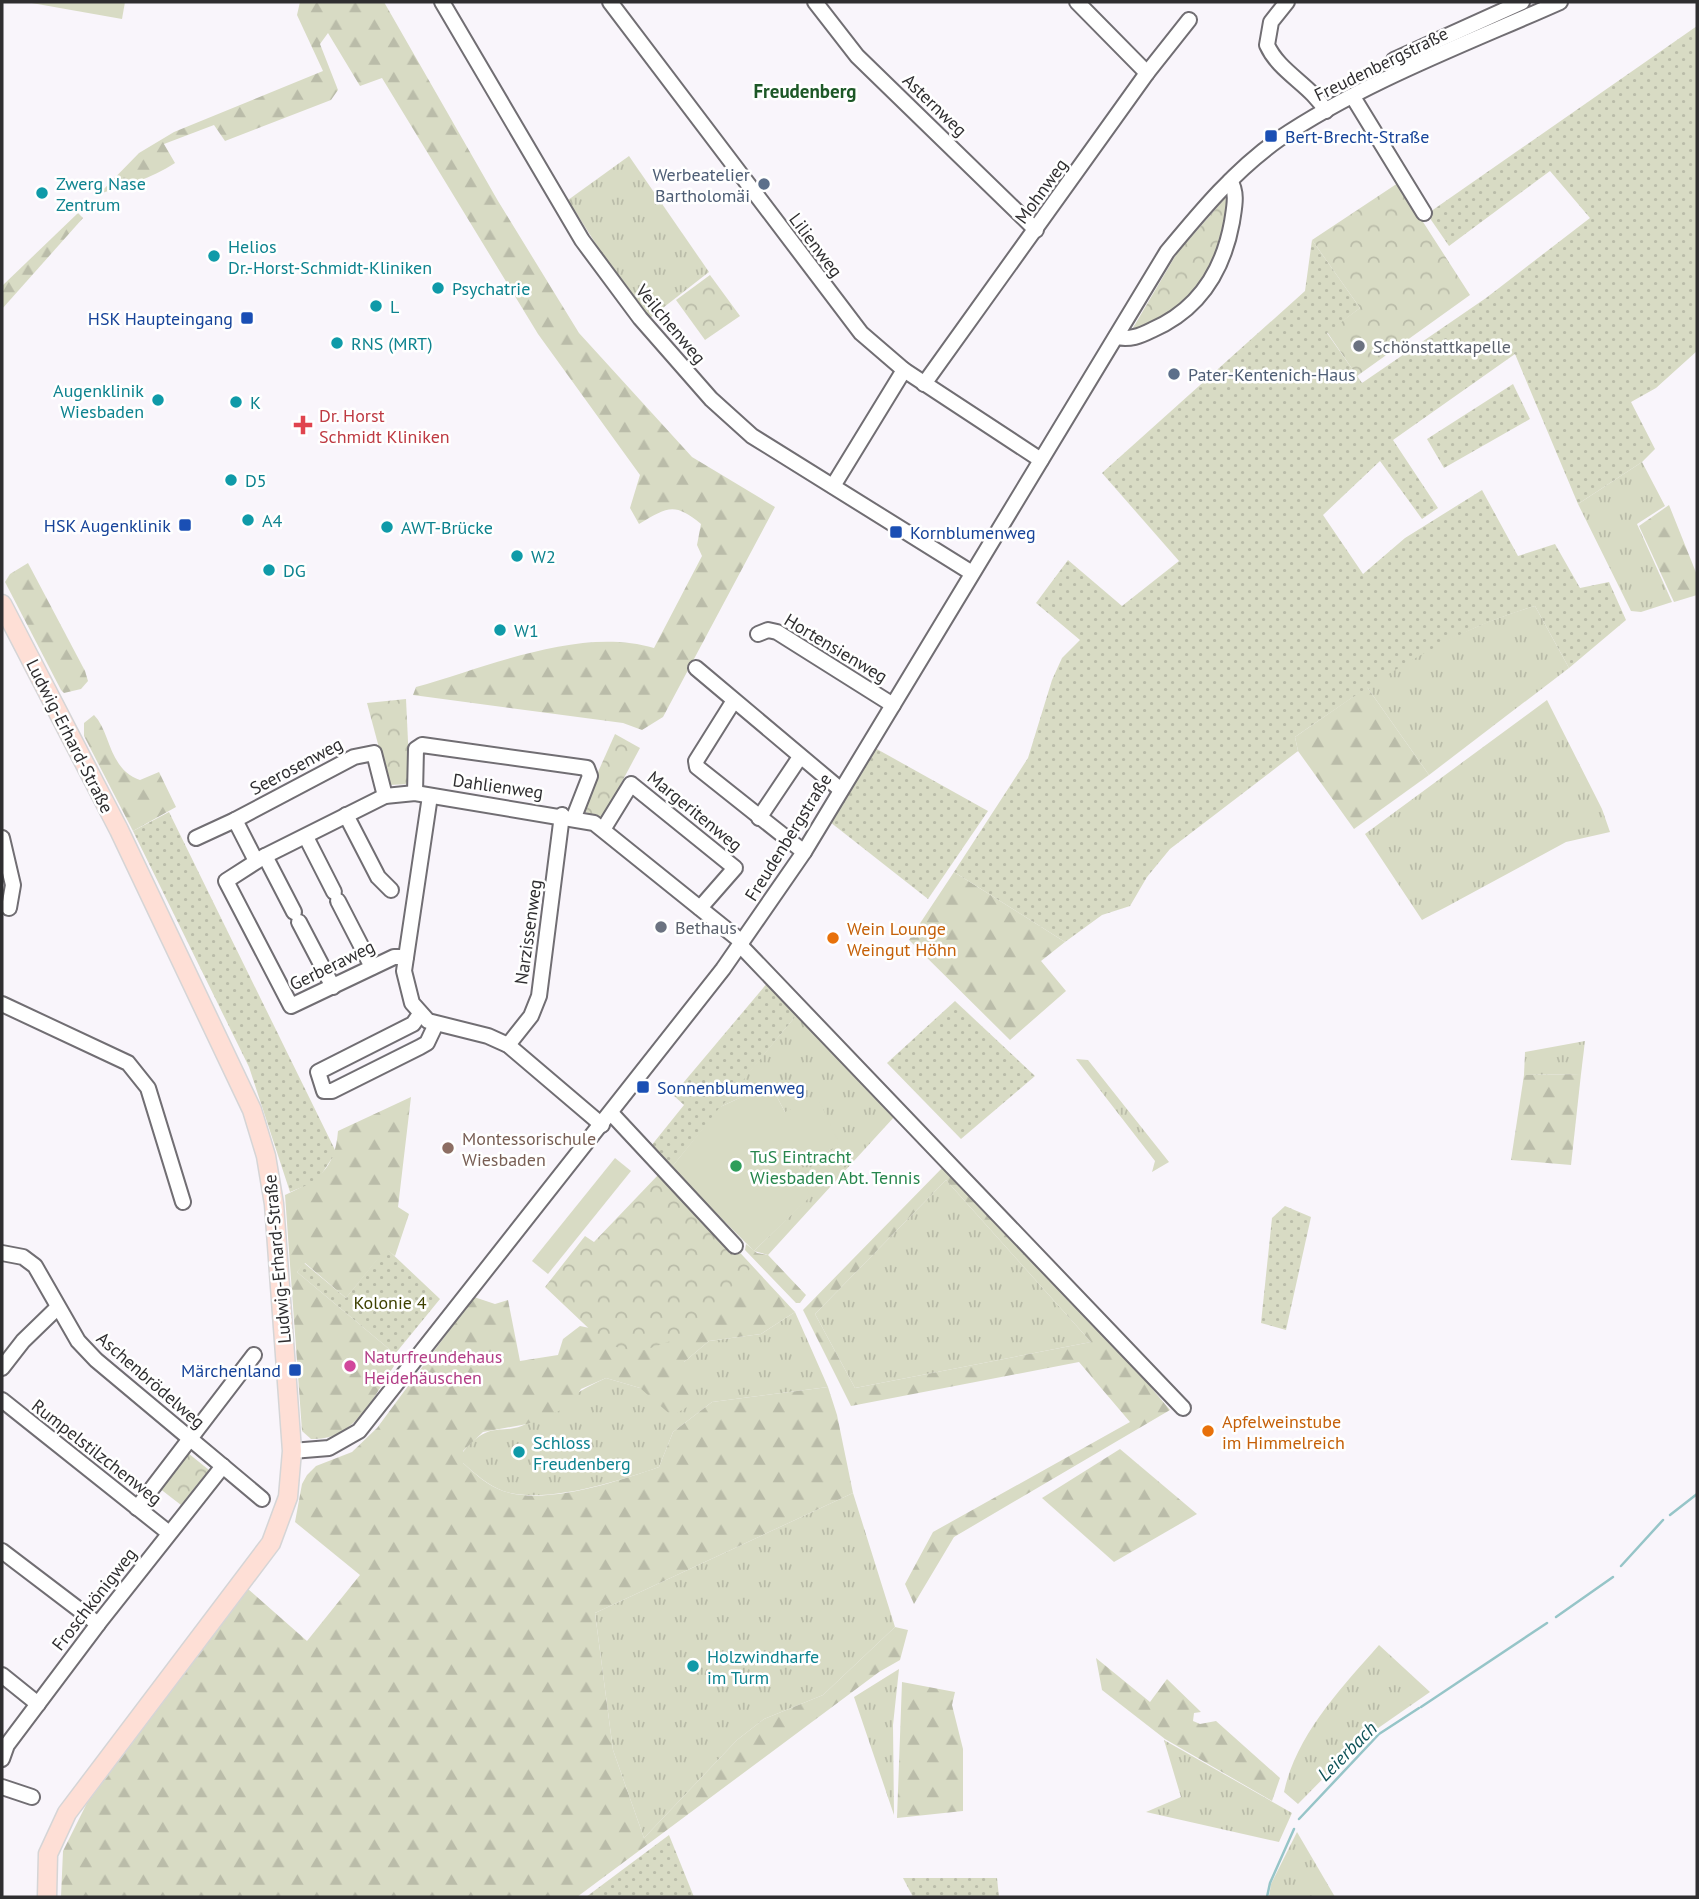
<svg xmlns="http://www.w3.org/2000/svg" width="1699" height="1899" viewBox="0 0 1699 1899" font-family="'PT Sans',sans-serif">
<style>
.grass{fill:url(#grass-tufts)}
.forest{fill:url(#forest-firs);fill-rule:evenodd}
.park{fill:url(#park-crowns)}
.garden{fill:url(#garden-dots)}
.pitch{fill:#d8dbc4}
.lines{fill:none;stroke-linecap:round;stroke-linejoin:round}
.stream{stroke:#96c5c8;stroke-width:2.5}
.minor-casing{stroke:#716e73;stroke-width:18}
.major-casing{stroke:#d5d5d6;stroke-width:21}
.minor{stroke:#fff;stroke-width:14}
.major{stroke:#fedfd6;stroke-width:18}
.transit-dot{fill:#1a4fb4;stroke:#fff;stroke-width:2.5}
.service-dot{fill:#5c6f8a;stroke:#fff;stroke-width:2.5}
.culture-dot{fill:#0f9aa8;stroke:#fff;stroke-width:2.5}
.worship-dot{fill:#6b7280;stroke:#fff;stroke-width:2.5}
.health-dot{fill:#e0444e;stroke:#fff;stroke-width:2.5}
.food-dot{fill:#e8710a;stroke:#fff;stroke-width:2.5}
.education-dot{fill:#8d6e63;stroke:#fff;stroke-width:2.5}
.leisure-dot{fill:#2e9e5b;stroke:#fff;stroke-width:2.5}
.hotel-dot{fill:#d1479c;stroke:#fff;stroke-width:2.5}
.labels{text-anchor:middle;dominant-baseline:central;stroke-width:5;stroke-linejoin:round;paint-order:stroke}
.street-label{font-size:18px;fill:#2f2e30;stroke:#fff}
.transit-label{font-size:18px;fill:#164399;stroke:#fff;text-anchor:start}
.service-label{font-size:18px;fill:#4e5e75;stroke:#fff;text-anchor:end}
.culture-label{font-size:18px;fill:#0d838f;stroke:#fff;text-anchor:start}
.worship-label{font-size:18px;fill:#5b616d;stroke:#fff;text-anchor:start}
.health-label{font-size:18px;fill:#be3a42;stroke:#fff;text-anchor:start}
.food-label{font-size:18px;fill:#c56008;stroke:#fff;text-anchor:start}
.education-label{font-size:18px;fill:#785e54;stroke:#fff;text-anchor:start}
.leisure-label{font-size:18px;fill:#27864d;stroke:#fff;text-anchor:start}
.park-label{font-size:18px;fill:#3e4000;stroke:#fff}
.hotel-label{font-size:18px;fill:#b23c85;stroke:#fff;text-anchor:start}
.neighbourhood-label{font-size:19px;font-weight:bold;fill:#1d5827;stroke:#fff}
.water-label{font-size:19px;font-style:italic;fill:#0f5358;stroke:#fff}
</style>
<defs>
<pattern id="grass-tufts" width="24" height="20" patternUnits="userSpaceOnUse" patternTransform="scale(1.75)"><rect width="24" height="20" fill="#d8dbc4"/><path d="M3 7l-1-3M5 7V3M7 7l1-3M15 17l-1-3M17 17v-4M19 17l1-3" fill="none" stroke="#babca9"/></pattern>
<pattern id="forest-firs" width="22" height="20" patternUnits="userSpaceOnUse" patternTransform="scale(1.75)"><rect width="22" height="20" fill="#d8dbc4"/><path d="M5 1l3.5 6h-7zM16 11l3.5 6h-7z" fill="#babca9"/></pattern>
<pattern id="park-crowns" width="20" height="18" patternUnits="userSpaceOnUse" patternTransform="scale(1.75)"><rect width="20" height="18" fill="#d8dbc4"/><path d="M2 6a3 3 0 1 1 6 0M12 15a3 3 0 1 1 6 0" fill="none" stroke="#babca9"/></pattern>
<pattern id="garden-dots" width="8" height="8" patternUnits="userSpaceOnUse" patternTransform="scale(1.75)"><rect width="8" height="8" fill="#d8dbc4"/><path d="M2 2h.1M6 6h.1" fill="none" stroke="#babca9" stroke-width="1.8" stroke-linecap="round"/></pattern>
</defs>
<rect width="100%" height="100%" fill="#f9f5fb"/>
<!-- grass -->
<g class="grass">
<path d="M629,156l80,116 -59,46 -44,-58 -38,-60z"/>
<path d="M1642,462l23,44 -28,18 35,78 -31,10 -10,-1 -53,-107z"/>
<path d="M1535,606l34,62 -140,107 -62,-88c51,-35 109,-64 168,-81z"/>
<path d="M1547,700l55,109 8,23 -44,10 -144,78 -57,-86z"/>
<path d="M799,1012l96,104 -127,139 -14,-4 55,-54 -11,-33 41,-19 -54,-33 -15,-28 -50,23z"/>
<path d="M1585,1041l-4,33 -57,1 1,-23z"/>
<path d="M1076,1059l12,1 81,102 -17,10 3,-11z"/>
<path d="M946,1180l145,162 -236,46 -40,-74z"/>
<path d="M795,1312l33,75 -116,15 -39,30 -14,35c-40,14 -114,38 -156,24 -15,-6 -28,-17 -40,-28v-11c29,-35 39,-14 67,-30 26,-15 49,-32 76,-44l34,10 44,-26 25,-21 52,-7z"/>
<path d="M853,1493l42,134 -72,68 -59,24 -27,21 -93,98 -31,-88 -18,-137z"/>
<path d="M1379,1645l51,47 -69,48 -63,64 -14,-12c12,-57 58,-105 95,-147z"/>
<path d="M899,1669l-6,56 1,90 -40,-118z"/>
<path d="M1164,1740l128,73 -13,29 -133,-30 35,-15z"/>
<path d="M1297,1832l38,65h-66l2,-13z"/>
</g>
<!-- forest -->
<g class="forest">
<path d="M300,2h84l114,199 81,132 113,124 83,50 -112,210 -21,13 -19,-7 -210,-28 3,-8c72,-20 164,-61 238,-39l48,-92 -5,-11 4,-21c-27,-22 -33,-17 -62,0l-9,-16 10,-33 -102,-141 -156,-256 -22,8 -32,-53 -8,11 18,46 -7,10 -106,41 -11,-16 -50,19 11,19c-24,16 -49,22 -76,31l40,-41 35,-21 149,-61 -26,-56z"/>
<path d="M78,213l5,5 -81,91v-23z"/>
<path d="M1669,505l28,70v20l-23,7 -35,-76z"/>
<path d="M28,563l57,108 3,10 -7,8 -17,4 -3,-3 -56,-108 5,-8z"/>
<path d="M1367,687l62,88 -75,54 -56,-78 -3,-14z"/>
<path d="M94,715c17,17 14,54 46,65l19,-8 17,35 -43,24 -49,-95v-13z"/>
<path d="M954,872l111,70 -24,19 25,30 -56,49 -101,-100z"/>
<path d="M1581,1074l-10,91 -60,-5 13,-85z"/>
<path d="M411,1097l-13,110 11,7 -14,42 -9,-7 -40,49 -41,-35 -8,9 98,82 -1,12c-21,31 -39,75 -83,73l-9,-8 -17,-236c33,-15 50,-25 53,-64z"/>
<path d="M945,1165l177,188 48,57 -216,127 -40,67 -9,-20 28,-52 197,-110 -51,-60 -228,44 -48,-96zM946,1180l145,162 -236,46 -40,-74z"/>
<path d="M732,1244l63,68 -34,22 -52,7 -25,21 9,27 -6,18 -15,9 -32,-28 -34,-10 -25,11 -10,17 -44,18 -44,8 -20,19v12c12,11 24,22 40,28 42,15 116,-10 156,-24l14,-35 39,-30 116,-15 9,28 16,78 -258,120 18,137 31,88 93,-98 27,-21 59,-24 72,-68 13,3 -8,30 -21,12 -302,225h-516l2,-46 24,-48 161,-214 59,52 53,-66 -65,-53 7,-38 5,-9 9,-9 36,-14 25,-24 97,-131 21,7 13,-4 12,61 38,-6 5,-16 17,-13 38,8z"/>
<path d="M746,1244l11,9 11,2 38,40 -6,8h-4l-51,-53z"/>
<path d="M1120,1449l77,65 -83,48 -72,-64z"/>
<path d="M1096,1658l54,44 17,-23 34,33 -7,1 -1,8 7,3 16,-3 64,57 -8,23 -107,-62 -63,-49z"/>
<path d="M902,1682l53,10 -3,13 11,44v62l-66,7z"/>
</g>
<!-- park -->
<g class="park">
<path d="M1398,183l72,112 -113,81 -30,-44 33,-24 -48,-68z"/>
<path d="M1228,195v29l-16,47 -34,39 -48,23 47,-80z"/>
<path d="M710,275l30,41 -35,24 -29,-40z"/>
<path d="M406,699l4,85 -21,1 -22,-82z"/>
<path d="M615,734l25,14 -38,71 -21,-9z"/>
<path d="M659,1174l93,93 -73,71 -34,12 -24,-1 -20,-9 -56,-53 40,-51 9,6z"/>
<path d="M188,1453l21,17 -28,35 -22,-17z"/>
</g>
<!-- garden -->
<g class="garden">
<path d="M1697,26v325l-41,37 -25,14 24,47 -13,13 -64,42 -63,-150 -122,86 45,68 -16,11 -42,-58 -57,54 40,59 42,-36 77,-48 36,66 37,-12 25,44 29,-6 17,38 -57,48 -34,-62c-92,27 -162,77 -240,131l3,14 -128,98 -23,28 -17,29 -28,9 -37,27 -111,-70 74,-114 24,-78 10,-22 18,-18 -44,-37 32,-43 54,46 57,-45 -77,-88 203,-182 7,-51 48,68 -33,25 35,50 124,-85 104,-80 -40,-47 -101,75 -22,-32z"/>
<path d="M1513,384l17,35 -86,49 -17,-29z"/>
<path d="M875,748l113,63 -60,88 -98,-77z"/>
<path d="M169,812l167,340 -19,29 -27,11 -41,-125 -116,-236z"/>
<path d="M769,981l30,31 -128,156 -20,-22 33,-41 -11,-10z"/>
<path d="M955,1001l80,75 -74,63 -74,-76z"/>
<path d="M1285,1206l26,11 -25,113 -25,-7 11,-105z"/>
<path d="M386,1248l54,51 -45,55 -98,-82 7,-9 42,35z"/>
<path d="M669,1835l25,62h-108z"/>
<path d="M903,1878h94l2,19h-86z"/>
</g>
<!-- pitch -->
<g class="pitch">
<path d="M26,2h99l-3,17z"/>
<path d="M770,1084l15,28 32,-16 23,49 -42,19 12,33 -56,54 -83,-83 49,-61z"/>
<path d="M615,1158l16,13 -83,103 -16,-13z"/>
</g>
<g class="lines">
<!-- stream -->
<g class="stream">
<path d="M1670,1515l27,-21"/>
<path d="M1621,1566l42,-46"/>
<path d="M1556,1617l57,-40"/>
<path d="M1421,1707l126,-84"/>
<path d="M1299,1819l80,-85 40,-26"/>
<path d="M1267,1897l3,-14 24,-54"/>
</g>
<!-- minor casing -->
<g class="minor-casing">
<g id="minor">
<path d="M442,2l140,238 58,78 71,81 41,37 220,137"/>
<path d="M610,2l251,331 43,37 137,90"/>
<path d="M815,2l42,54 179,174"/>
<path d="M1077,2l70,71"/>
<path d="M1287,2l-16,20 -4,23c12,27 44,40 59,66"/>
<path d="M1394,60l128,-58"/>
<path d="M1353,97l71,116"/>
<path d="M1116,337c14,3 24,-1 36,-7 46,-20 71,-59 80,-108 2,-14 6,-29 -2,-41"/>
<path d="M924,384l223,-311 42,-53"/>
<path d="M833,486l71,-116"/>
<path d="M758,634l10,-4 9,2 116,73"/>
<path d="M696,668l145,122"/>
<path d="M733,702l-37,59 1,6 107,85"/>
<path d="M415,793l1,-44 6,-4 165,23 3,8 -16,41"/>
<path d="M430,796l-26,175 8,32 16,18 60,15 20,9 94,80"/>
<path d="M346,815l32,62 13,13"/>
<path d="M759,818l41,-61"/>
<path d="M604,828l27,-44 104,84 -35,40"/>
<path d="M306,837l28,55"/>
<path d="M2,838l11,47 -4,23"/>
<path d="M196,838l39,-18"/>
<path d="M265,856l29,56"/>
<path d="M256,861l-21,-41 119,-63 20,-4 11,43"/>
<path d="M338,901l34,66"/>
<path d="M299,922l34,65"/>
<path d="M740,945l443,463"/>
<path d="M406,957h-12l-103,49 -65,-125 39,-25 120,-60 30,-3 179,30 148,119"/>
<path d="M2,1004l126,59 20,25 35,114"/>
<path d="M420,1014l-7,10 -95,48 6,19h8l88,-44 7,-4 9,-19"/>
<path d="M508,1045l23,-29 8,-20 23,-181"/>
<path d="M611,1113l124,133"/>
<path d="M2,1253l21,4 12,9 43,75 18,19 166,139"/>
<path d="M2,1368l21,-27 34,-33"/>
<path d="M2,1400l167,133"/>
<path d="M292,1451l37,-3 30,-17 364,-462 81,-117 363,-600c34,-41 68,-82 112,-113 84,-57 189,-96 281,-137"/>
<path d="M137,1508l117,-153"/>
<path d="M2,1551l96,73"/>
<path d="M2,1675l36,29"/>
<path d="M2,1759l5,-14 91,-121 125,-158"/>
<path d="M2,1787l30,10"/>
</g>
</g>
<!-- major casing -->
<g class="major-casing">
<path id="major" d="M2,604l117,226 133,280 14,46 8,48 18,247 -4,46 -17,46 -204,270 -19,41 -1,43"/>
</g>
<!-- minor -->
<use href="#minor" class="minor"/>
<!-- major -->
<use href="#major" class="major"/>
</g>
<!-- markers -->
<g class="transit-dot">
<rect x="1264" y="129" width="14" height="14" rx="3.5"/>
<rect x="240" y="311" width="14" height="14" rx="3.5"/>
<rect x="178" y="518" width="14" height="14" rx="3.5"/>
<rect x="889" y="525" width="14" height="14" rx="3.5"/>
<rect x="636" y="1080" width="14" height="14" rx="3.5"/>
<rect x="288" y="1363" width="14" height="14" rx="3.5"/>
</g>
<g class="service-dot">
<circle cx="764" cy="184" r="7"/>
<circle cx="1174" cy="374" r="7"/>
</g>
<g class="culture-dot">
<circle cx="42" cy="193" r="7"/>
<circle cx="214" cy="256" r="7"/>
<circle cx="438" cy="288" r="7"/>
<circle cx="376" cy="306" r="7"/>
<circle cx="337" cy="343" r="7"/>
<circle cx="158" cy="400" r="7"/>
<circle cx="236" cy="402" r="7"/>
<circle cx="231" cy="480" r="7"/>
<circle cx="248" cy="520" r="7"/>
<circle cx="387" cy="527" r="7"/>
<circle cx="517" cy="556" r="7"/>
<circle cx="269" cy="570" r="7"/>
<circle cx="500" cy="630" r="7"/>
<circle cx="519" cy="1452" r="7"/>
<circle cx="693" cy="1666" r="7"/>
</g>
<g class="worship-dot">
<circle cx="1359" cy="346" r="7"/>
<circle cx="661" cy="927" r="7"/>
</g>
<path class="health-dot" d="M299.5 414.5h7v7h7v7h-7v7h-7v-7h-7v-7h7z"/>
<g class="food-dot">
<circle cx="833" cy="938" r="7"/>
<circle cx="1208" cy="1431" r="7"/>
</g>
<circle class="education-dot" cx="448" cy="1148" r="7"/>
<circle class="leisure-dot" cx="736" cy="1166" r="7"/>
<circle class="hotel-dot" cx="350" cy="1366" r="7"/>
<g class="labels">
<!-- street labels -->
<g class="street-label">
<text transform="translate(1381 64) rotate(-26)">Freudenbergstraße</text>
<text transform="translate(935 105) rotate(44)">Asternweg</text>
<text transform="translate(1041 191) rotate(-54)">Mohnweg</text>
<text transform="translate(816 245) rotate(53)">Lilienweg</text>
<text transform="translate(671 324) rotate(50)">Veilchenweg</text>
<text transform="translate(836 648) rotate(31)">Hortensienweg</text>
<text transform="translate(70 736) rotate(63)">Ludwig-Erhard-Straße</text>
<text transform="translate(296 766) rotate(-28)">Seerosenweg</text>
<text transform="translate(498 786) rotate(8)">Dahlienweg</text>
<text transform="translate(695 811) rotate(39)">Margeritenweg</text>
<text transform="translate(788 837) rotate(-58)">Freudenbergstraße</text>
<text transform="translate(528 932) rotate(-82)">Narzissenweg</text>
<text transform="translate(332 965) rotate(-26)">Gerberaweg</text>
<text transform="translate(277 1259) rotate(-95)">Ludwig-Erhard-Straße</text>
<text transform="translate(151 1380) rotate(41)">Aschenbrödelweg</text>
<text transform="translate(97 1452) rotate(38)">Rumpelstilzchenweg</text>
<text transform="translate(94 1599) rotate(-52)">Froschkönigweg</text>
</g>
<!-- transit labels -->
<g class="transit-label">
<text x="1285" y="136">Bert-Brecht-Straße</text>
<text x="233" y="318" text-anchor="end">HSK Haupteingang</text>
<text x="171" y="525" text-anchor="end">HSK Augenklinik</text>
<text x="910" y="532">Kornblumenweg</text>
<text x="657" y="1087">Sonnenblumenweg</text>
<text x="281" y="1370" text-anchor="end">Märchenland</text>
</g>
<!-- service labels -->
<g class="service-label">
<text x="750" y="174">Werbeatelier<tspan x="750" dy="21">Bartholomäi</tspan></text>
<text x="1188" y="374" text-anchor="start">Pater-Kentenich-Haus</text>
</g>
<!-- culture labels -->
<g class="culture-label">
<text x="56" y="183">Zwerg Nase<tspan x="56" dy="21">Zentrum</tspan></text>
<text x="228" y="246">Helios<tspan x="228" dy="21">Dr.-Horst-Schmidt-Kliniken</tspan></text>
<text x="452" y="288">Psychatrie</text>
<text x="390" y="306">L</text>
<text x="351" y="343">RNS (MRT)</text>
<text x="144" y="390" text-anchor="end">Augenklinik<tspan x="144" dy="21">Wiesbaden</tspan></text>
<text x="250" y="402">K</text>
<text x="245" y="480">D5</text>
<text x="262" y="520">A4</text>
<text x="401" y="527">AWT-Brücke</text>
<text x="531" y="556">W2</text>
<text x="283" y="570">DG</text>
<text x="514" y="630">W1</text>
<text x="533" y="1442">Schloss<tspan x="533" dy="21">Freudenberg</tspan></text>
<text x="707" y="1656">Holzwindharfe<tspan x="707" dy="21">im Turm</tspan></text>
</g>
<!-- worship labels -->
<g class="worship-label">
<text x="1373" y="346">Schönstattkapelle</text>
<text x="675" y="927">Bethaus</text>
</g>
<!-- health labels -->
<g class="health-label">
<text x="319" y="415">Dr. Horst<tspan x="319" dy="21">Schmidt Kliniken</tspan></text>
</g>
<!-- food labels -->
<g class="food-label">
<text x="847" y="928">Wein Lounge<tspan x="847" dy="21">Weingut Höhn</tspan></text>
<text x="1222" y="1421">Apfelweinstube<tspan x="1222" dy="21">im Himmelreich</tspan></text>
</g>
<!-- education labels -->
<g class="education-label">
<text x="462" y="1138">Montessorischule<tspan x="462" dy="21">Wiesbaden</tspan></text>
</g>
<!-- leisure labels -->
<g class="leisure-label">
<text x="750" y="1156">TuS Eintracht<tspan x="750" dy="21">Wiesbaden Abt. Tennis</tspan></text>
</g>
<!-- park labels -->
<g class="park-label">
<text x="390" y="1302">Kolonie 4</text>
</g>
<!-- hotel labels -->
<g class="hotel-label">
<text x="364" y="1356">Naturfreundehaus<tspan x="364" dy="21">Heidehäuschen</tspan></text>
</g>
<!-- neighbourhood labels -->
<g class="neighbourhood-label">
<text x="805" y="91">Freudenberg</text>
</g>
<!-- water labels -->
<g class="water-label">
<text transform="translate(1347 1751) rotate(-45)">Leierbach</text>
</g>
</g>
<!-- border -->
<rect width="1699" height="1899" fill="none" stroke="#2f2e30" stroke-width="7"/>
</svg>
